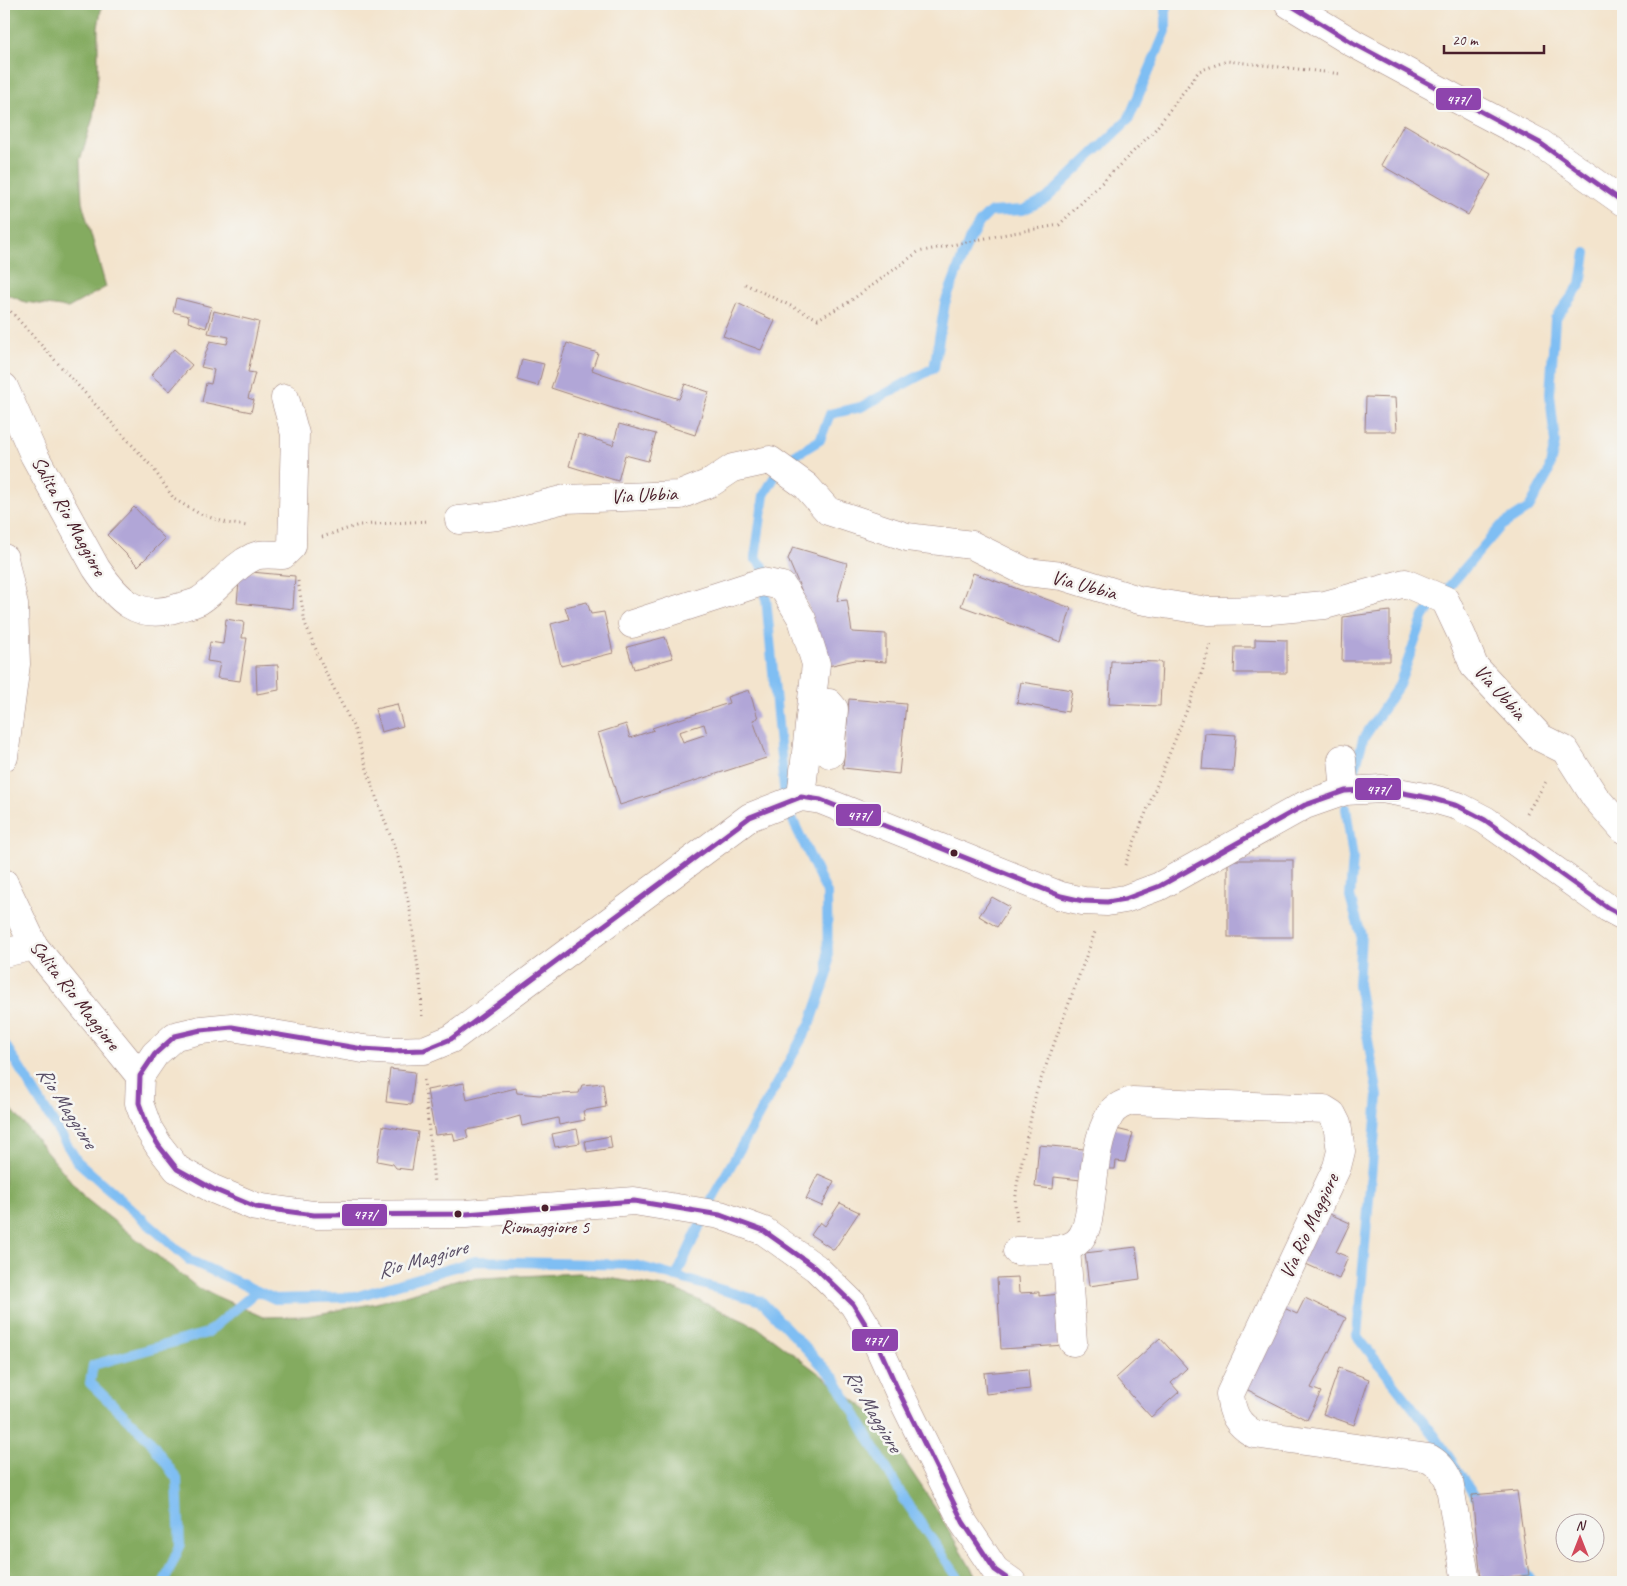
<svg xmlns="http://www.w3.org/2000/svg" width="1627" height="1586" viewBox="0 0 1627 1586" font-family="Caveat,sans-serif">
<style>
.forest{fill:#84ab61;stroke:#676546}
.lines{fill:none;stroke-linecap:round;stroke-linejoin:round}
.stream{stroke:#7fbef3;stroke-width:10}
.building{fill:#b1a6d7;fill-rule:evenodd}
.minor-casing{stroke:#9e827c;stroke-width:29}
.path{stroke:#9e827c;stroke-width:3;stroke-dasharray:1 4;stroke-linecap:butt}
.minor{stroke:#fff;stroke-width:28}
.bus-1-casing{stroke:#f6f6f2;stroke-width:9}
.bus-1{stroke:#8e44ad;stroke-width:5}
.bus-dot{fill:#4a1f2b;stroke:#f6f6f2;stroke-width:2}
.labels{text-anchor:middle;dominant-baseline:central;stroke-width:5;stroke-linejoin:round;paint-order:stroke}
.bus-label{font-size:19px;fill:#4a1f2b;stroke:#f6f6f2}
.street-label{font-size:20px;fill:#4a1f2b;stroke:#f6f6f2}
.water-label{font-size:21px;font-style:italic;fill:#5a4f67;stroke:#f6f6f2}
.line-badge{stroke:#f6f6f2;stroke-width:2}
.badge-label{font-size:14px;text-anchor:middle;font-weight:bold;fill:#fff}
</style>
<rect width="100%" height="100%" fill="#f6f6f2"/>
<filter id="ink" filterUnits="userSpaceOnUse"><feTurbulence type="fractalNoise" baseFrequency=".02" numOctaves="2"/><feDisplacementMap in="SourceGraphic" scale="10" xChannelSelector="R" yChannelSelector="G"/><feConvolveMatrix kernelMatrix="1 2 1 2 8 2 1 2 1" color-interpolation-filters="sRGB"/></filter>
<filter id="wash" filterUnits="userSpaceOnUse"><feTurbulence type="fractalNoise" baseFrequency=".0096" numOctaves="4" result="noise"/><feDisplacementMap in="SourceGraphic" scale="20" xChannelSelector="R" yChannelSelector="G"/><feGaussianBlur stdDeviation="1.12" result="paint"/><feColorMatrix in="noise" values="0 0 0 0 0 0 0 0 0 0 0 0 0 0 0 0 0 1.4 0 .05"/><feComposite in="paint" operator="in"/></filter>
<g filter="url(#wash)">
<rect width="100%" height="100%" fill="#f3e4cd"/>
<!-- forest -->
<g class="forest">
<path d="M4,4h98l-4,24v47l-5,43 -13,42 2,42 24,85 -38,21 -43,-6 -21,-9z"/>
<path d="M4,1100l81,98 113,90 65,29 44,-1 69,-13 86,-24 117,-6 95,16 83,38 116,87 61,91 42,72 7,5h-979z"/>
</g>
<g class="lines">
<!-- stream -->
<g class="stream">
<path d="M1353,777l10,-38 36,-54 25,-69 77,-90 28,-18 19,-34 7,-31 -5,-49 5,-75 26,-35 5,-31"/>
<path d="M785,798l-22,-232 -8,-8 9,-63 14,-24 11,-12 31,-19 10,-26 31,-7 73,-39 11,-65 24,-63 11,-18 10,-10 33,-2 23,-11 82,-79 38,-89v-27"/>
<path d="M1346,808l7,50 -3,39 11,38 -3,49 20,112 -21,240 78,100 45,68"/>
<path d="M4,1043l73,118 112,99 86,39 80,-2 120,-36 160,4 126,36 74,78 69,120 57,83"/>
<path d="M676,1277l36,-78 99,-177 17,-49 -1,-80 -38,-81"/>
<path d="M1520,1565l12,17"/>
<path d="M164,1582l16,-36 -3,-67 -29,-41 -58,-55 3,-18 114,-32 50,-42"/>
</g>
</g>
<g id="blocks">
<!-- building -->
<g class="building">
<path d="M1404,124l87,51 -23,40 -87,-50z"/>
<path d="M176,298l36,9 -6,21 -18,-6 1,-6 -16,-4z"/>
<path d="M737,303l38,18 -14,29 -38,-14z"/>
<path d="M214,311l45,11 -11,50 7,1 -7,25 6,2 -3,12 -49,-10 4,-19 5,1 3,-14 -13,-3 9,-26 17,3 2,-7 -21,-4z"/>
<path d="M567,343l31,10 -6,17 8,3 79,26 6,-15 24,8 -14,43 -144,-47z"/>
<path d="M174,349l18,16 -22,26 -19,-16z"/>
<path d="M522,359l22,5 -6,22 -21,-6z"/>
<path d="M1366,397l29,1 2,33h-32z"/>
<path d="M619,424l37,10 -8,27 -23,-6 -7,26 -49,-15 9,-32 35,11z"/>
<path d="M134,507l31,32 -27,27 -31,-31z"/>
<path d="M793,547l54,16 -10,38 10,-1 5,32 34,2v28l-31,-2 -27,6 -20,-60 -20,-47z"/>
<path d="M240,571l55,5 -2,33 -56,-6z"/>
<path d="M973,573l98,35 -10,34 -100,-36z"/>
<path d="M587,602l4,12 13,-2 9,41 -52,13 -10,-42 18,-5 -4,-12z"/>
<path d="M1390,611v50h-48l1,-44z"/>
<path d="M226,619l18,3 -2,16h5l-7,43 -23,-3 3,-15 -13,-2 3,-19 13,2z"/>
<path d="M665,637l8,21 -39,11 -7,-22z"/>
<path d="M1255,639l32,1v33h-53l1,-26h20z"/>
<path d="M1111,661l51,1 -2,44 -51,-2z"/>
<path d="M278,665l1,25 -22,4 -1,-28z"/>
<path d="M1021,682l51,8 -4,22 -51,-9z"/>
<path d="M749,690l9,28 -5,2 13,38 -146,47 -22,-72 28,-9 4,14 24,-8 -2,-2 77,-25 -2,-6zM704,724l3,10 -24,8 -4,-10z"/>
<path d="M849,699l57,5 -7,70 -56,-6z"/>
<path d="M397,704l6,22 -22,6 -6,-23z"/>
<path d="M1205,733l31,2 -3,36 -31,-2z"/>
<rect x="1228" y="860" width="65" height="77"/>
<path d="M992,897l18,10 -13,20 -18,-11z"/>
<path d="M390,1069l25,3 -4,33 -25,-3z"/>
<path d="M464,1083l3,17 49,-12 1,5 22,2 40,-2 3,-8 21,-2 3,24 -23,4 2,9 -26,5 -1,-7 -36,8 -2,-10 -38,11 -16,3 2,8 -13,3 -2,-8 -18,2 -8,-45z"/>
<path d="M383,1126l35,6 -6,38 -16,-2 -3,-4 -16,-3z"/>
<path d="M1112,1128l21,5 -8,29 -9,-1 -1,8h-12z"/>
<path d="M577,1129l3,14 -25,4 -3,-13z"/>
<path d="M610,1136l2,12 -25,4 -2,-11z"/>
<path d="M1039,1145l45,4 -3,31 -27,-3 -1,12 -18,-2z"/>
<path d="M818,1174l16,7 -12,25 -16,-7z"/>
<path d="M840,1203l19,9 -25,38 -23,-15 9,-13 5,4z"/>
<path d="M1323,1211l27,12 -14,29 12,5 -9,22 -42,-19z"/>
<path d="M1136,1247l4,32 -51,7 -4,-33z"/>
<path d="M1018,1277l1,16 20,-1v4l22,-2 4,51 -64,4 -4,-71z"/>
<path d="M1305,1298l41,20 -35,70 10,4 -14,28 -63,-32 40,-80 13,6z"/>
<path d="M1160,1338l27,30 -16,15 8,9 -28,25 -35,-39z"/>
<path d="M1339,1368l30,11 -15,46 -31,-11z"/>
<path d="M1028,1369l2,20 -44,5 -2,-21z"/>
<path d="M1517,1491l12,84 -48,5 -9,-85z"/>
</g>
</g>
</g>
<g filter="url(#ink)">
<use href="#blocks" fill-opacity="0" stroke="#9e827c" stroke-width="1"/>
<g class="lines">
<!-- minor casing -->
<g class="minor-casing">
<g id="minor">
<path d="M1289,4l64,39 126,68 61,32 83,59"/>
<path d="M4,387l30,68 62,113c21,31 41,53 81,40 7,-2 16,-4 22,-7 20,-12 32,-34 54,-44 8,-4 21,-2 30,-2l9,-9 3,-112 -10,-36"/>
<path d="M459,520l38,-4 68,-17 115,-4 32,-13 21,-14 37,-8 36,26 22,25 79,26 65,8 54,27 36,4 77,24 69,11 63,-1 54,-5 80,-22 40,17 17,36 12,30 67,72 24,12 30,47 28,32"/>
<path d="M4,558l10,47 2,59 -12,93"/>
<path d="M632,624l130,-42 20,4 20,33 14,45 -15,133"/>
<path d="M812,703h17l5,6 -4,45"/>
<path d="M1342,759l3,32"/>
<path d="M4,883l30,63 106,130"/>
<path d="M4,953l30,-7"/>
<path d="M1066,1248l7,94"/>
<path d="M1017,1251c18,-2 44,3 59,-8 11,-9 12,-23 14,-35 4,-28 5,-69 20,-93 5,-8 14,-12 22,-14l192,8 8,5 5,10 4,27 -4,16 -107,227c2,20 7,30 24,40l175,24c10,6 15,12 20,23l17,101"/>
<path d="M1012,1582l-17,-12 -32,-48 -64,-130 -22,-49 -24,-39 -37,-36 -52,-37 -44,-16 -86,-14 -168,13 -152,1 -58,-8 -43,-18 -36,-20 -18,-23 -11,-18 -9,-25 1,-27 15,-22 20,-18 26,-6 31,-3 131,22 30,2 31,-1 27,-11 299,-222 51,-20 20,3 240,96 22,5 24,1 18,-3 35,-13 145,-81 40,-14 37,-2 48,9 28,8 27,14 123,88 15,8"/>
</g>
</g>
<!-- path -->
<g class="path">
<path d="M4,15v-11"/>
<path d="M745,284l73,35 31,-17 69,-50 78,-16 63,-11 95,-94 45,-60 28,-10 115,13"/>
<path d="M4,304l149,164 21,31 26,15 27,9 20,3"/>
<path d="M322,537l37,-12 70,-4"/>
<path d="M298,581l7,42 19,46 30,59 20,63 24,66 12,53 11,79 1,28"/>
<path d="M1527,813l20,-33"/>
<path d="M1125,865l77,-193 9,-30"/>
<path d="M424,1080l10,103"/>
<path d="M1017,1221l-2,-17 2,-19 19,-92 59,-161"/>
</g>
<!-- minor -->
<use href="#minor" class="minor"/>
<!-- bus-1 casing -->
<g class="bus-1-casing">
<g id="bus-1">
<path d="M1289,4l64,39 187,100 83,59"/>
<path d="M1012,1582l-17,-12 -32,-48 -64,-130 -22,-49 -24,-39 -37,-36 -52,-37 -44,-16 -86,-14 -168,13 -152,1 -58,-8 -43,-18 -36,-20 -18,-23 -11,-18 -9,-25 1,-27 15,-22 20,-18 26,-6 31,-3 131,22 30,2 31,-1 27,-11 299,-222 51,-20 20,3 240,96 22,5 24,1 18,-3 35,-13 145,-81 40,-14 37,-2 48,9 28,8 27,14 123,88 15,8"/>
</g>
</g>
<!-- bus-1 -->
<use href="#bus-1" class="bus-1"/>
</g>
</g>
<!-- markers -->
<g class="bus-dot">
<circle cx="954" cy="853" r="4.5"/>
<circle cx="545" cy="1208" r="4.5"/>
<circle cx="458" cy="1214" r="4.5"/>
</g>
<g class="labels">
<!-- bus labels -->
<g class="bus-label">
<text x="545" y="1227">Riomaggiore 5</text>
</g>
<!-- street labels -->
<g class="street-label">
<text transform="translate(644 495) rotate(-3)">Via Ubbia</text>
<text transform="translate(69 516) rotate(61)">Salita Rio Maggiore</text>
<text transform="translate(1084 585) rotate(15)">Via Ubbia</text>
<text transform="translate(1500 692) rotate(48)">Via Ubbia</text>
<text transform="translate(75 995) rotate(52)">Salita Rio Maggiore</text>
<text transform="translate(1309 1226) rotate(-65)">Via Rio Maggiore</text>
</g>
<!-- water labels -->
<g class="water-label">
<text transform="translate(67 1107) rotate(57)">Rio Maggiore</text>
<text transform="translate(422 1259) rotate(-16)">Rio Maggiore</text>
<text transform="translate(873 1410) rotate(59)">Rio Maggiore</text>
</g>
</g>
<g class="line-badge">
<rect x="1435" y="87" width="47" height="24" rx="5" fill="#8e44ad"/>
<rect x="1354" y="777" width="48" height="24" rx="5" fill="#8e44ad"/>
<rect x="835" y="803" width="47" height="24" rx="5" fill="#8e44ad"/>
<rect x="341" y="1203" width="47" height="24" rx="5" fill="#8e44ad"/>
<rect x="851" y="1328" width="48" height="24" rx="5" fill="#8e44ad"/>
</g>
<g class="badge-label">
<text x="1458" y="104">477/</text>
<text x="1378" y="794">477/</text>
<text x="859" y="820">477/</text>
<text x="365" y="1219">477/</text>
<text x="875" y="1345">477/</text>
</g>
<!-- margin -->
<rect width="1627" height="1586" fill="none" stroke="#f6f6f2" stroke-width="20"/>
<!-- north arrow -->
<g transform="translate(1580 1538)"><circle r="24" fill="#f6f6f2" stroke="#b1a0a2"/>
<path d="M0-4L9 19L0 12L-9 19Z" fill="#d1495b"/>
<text y="-8" font-size="14" font-weight="bold" text-anchor="middle" fill="#4a1f2b">N</text>
</g>
<!-- scale -->
<path d="M1444 45v8h100v-8" fill="none" stroke="#4a1f2b" stroke-width="2.5"/>
<text x="1452" y="45" font-size="15" fill="#4a1f2b" stroke="#f6f6f2" stroke-width="4" paint-order="stroke">20 m</text>
</svg>
